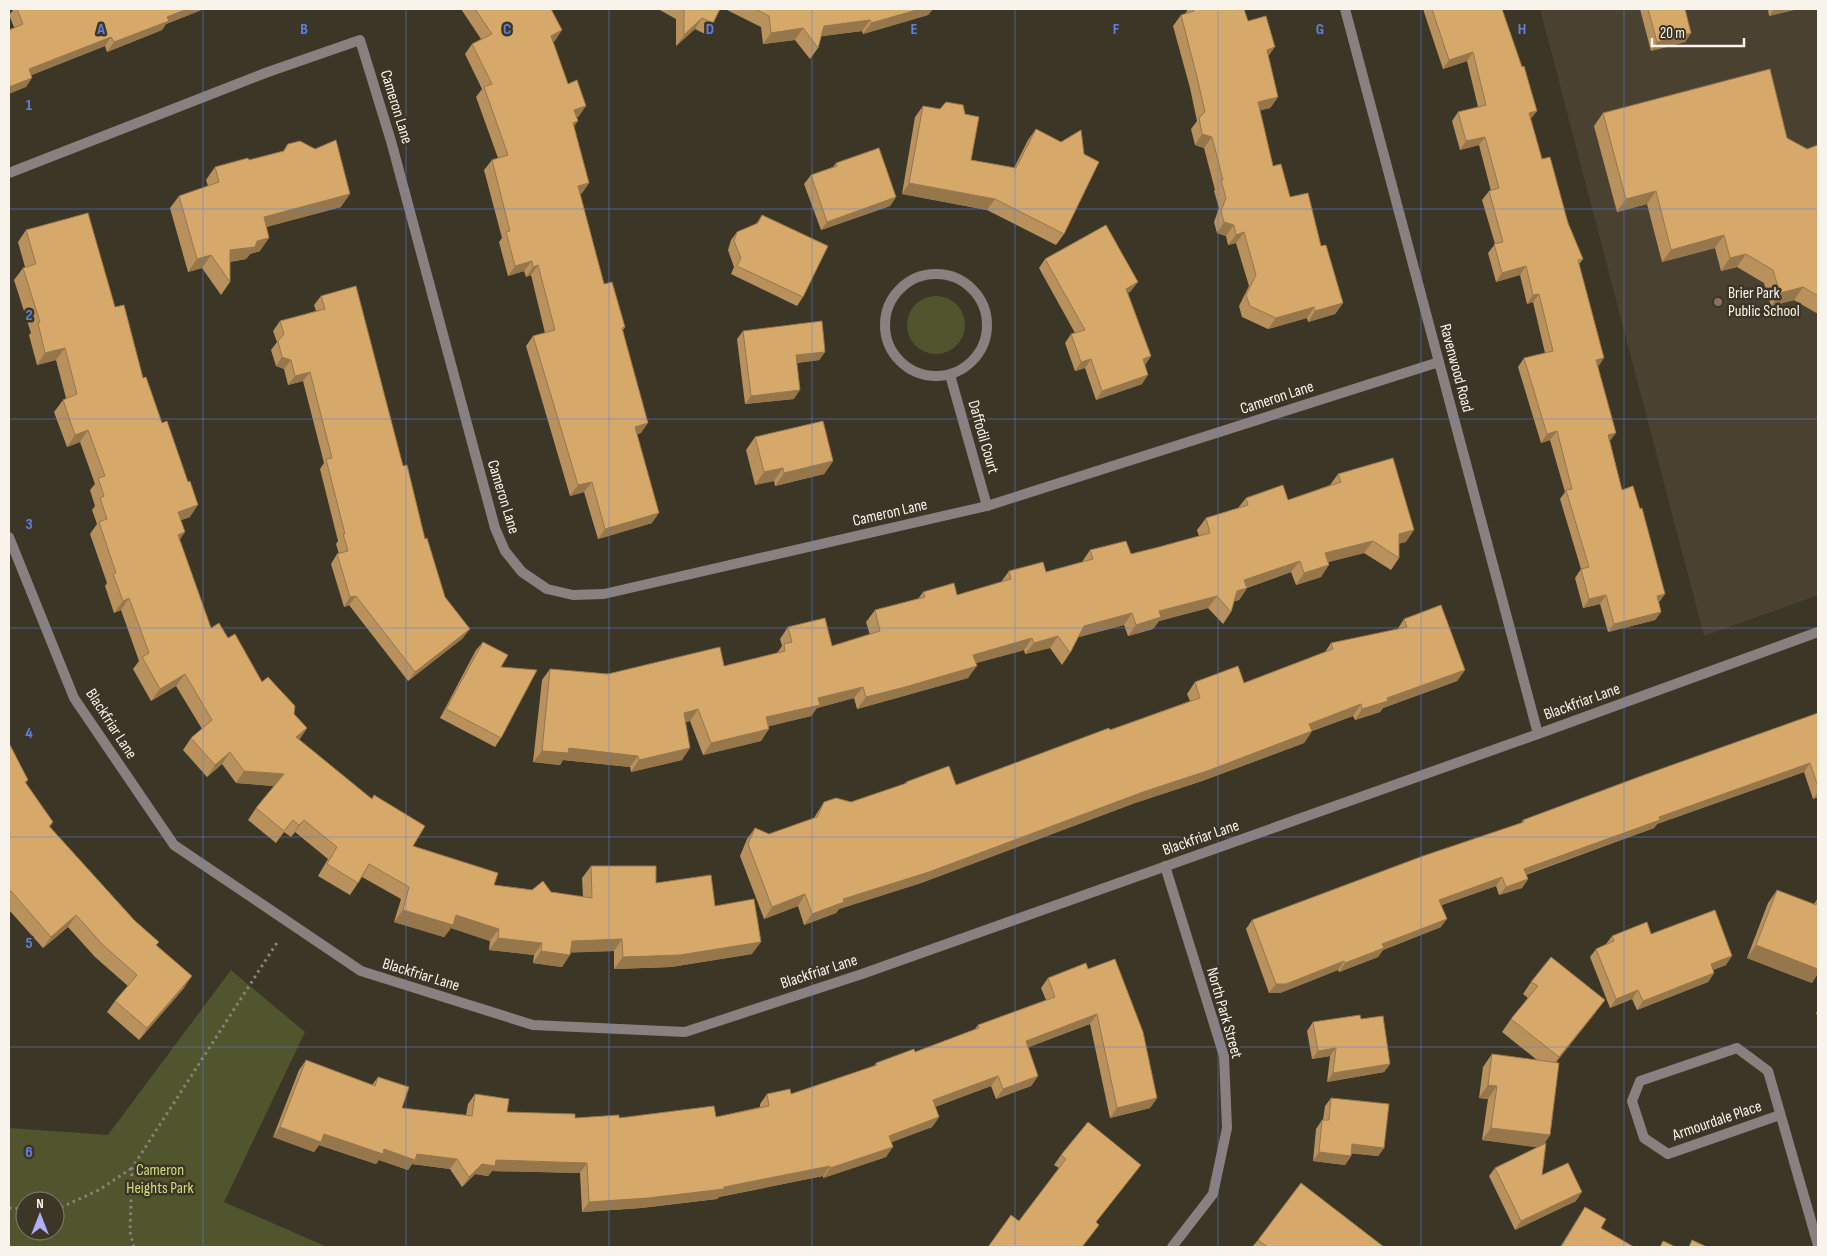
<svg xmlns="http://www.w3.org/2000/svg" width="1827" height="1256" viewBox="0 0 1827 1256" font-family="'Sofia Sans Condensed',sans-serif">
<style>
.education{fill:#4b4131}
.green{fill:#51552d;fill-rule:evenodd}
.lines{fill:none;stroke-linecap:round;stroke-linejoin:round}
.path{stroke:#898478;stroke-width:3;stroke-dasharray:2.5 4;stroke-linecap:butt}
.minor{stroke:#8a807f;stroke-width:10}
.wall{fill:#b8915c}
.shaded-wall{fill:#96764b}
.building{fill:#d6a96b;stroke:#96764b}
.grid{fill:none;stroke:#5f80de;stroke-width:1;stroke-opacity:0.55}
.education-dot{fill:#8d6e63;stroke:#3c3627;stroke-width:2}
.labels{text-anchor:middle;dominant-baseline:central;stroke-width:5;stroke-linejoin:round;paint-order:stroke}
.street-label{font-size:16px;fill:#f8f4eb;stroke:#3c3627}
.poi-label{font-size:16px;fill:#f8f4eb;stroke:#3c3627;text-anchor:start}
.park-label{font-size:16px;fill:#d2dc77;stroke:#3c3627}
.grid-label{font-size:16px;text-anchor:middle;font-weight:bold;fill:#5f80de;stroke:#3c3627;stroke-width:5;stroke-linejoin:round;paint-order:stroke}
</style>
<rect width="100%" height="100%" fill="#3c3627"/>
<!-- education -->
<path class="education" d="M1540,9h278v586l-114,41z"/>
<!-- green -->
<g class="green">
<circle cx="936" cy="325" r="29"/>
<path d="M231,970l74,62 -81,170 103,45h-318v-119l99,7zM25,1201h30v30h-30z"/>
</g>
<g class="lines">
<!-- path -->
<g class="path">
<path d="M9,1208l16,1"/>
<path d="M55,1210l44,-20 33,-22"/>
<path d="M134,1247l-4,-15 2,-64 146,-227"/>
</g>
<!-- minor -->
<g class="minor">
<path d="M1345,9l193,725"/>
<path d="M9,173l259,-101 92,-32 31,101 104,387 10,23 17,21 25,17 26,6 31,-1 383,-88 452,-144"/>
<circle cx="936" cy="325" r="51"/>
<path d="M950,375l37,131"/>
<path d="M9,537l65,161 100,147 187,126 172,54 152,7 177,-58 676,-240 280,-102"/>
<path d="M1165,866l59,190 3,72 -14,66 -41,53"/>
<path d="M1780,1115l-112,39 -24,-16 -12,-37 8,-20 97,-33 31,23 50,174"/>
</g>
</g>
<!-- wall -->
<g class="wall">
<path d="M14,9h190l-38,15 -4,6 -55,22 -2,-6 -74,29 -5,12 -12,-60 -5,-12z"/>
<path d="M461,9h90l4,32h-2l26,75 -2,1 -3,10 15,56 -7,10 -2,1 24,90 21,43 -2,3 18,103 -4,1 15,89 -54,16 -14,-47 -14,4 -44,-150 7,-10 12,-3 -14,-58 -5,2 -2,-6 -16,5 -9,-34 3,-4 -18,-68 8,-10 6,-2 -22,-61 6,-8 -17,-35 7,-10 9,-5z"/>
<path d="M658,9h62l-7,14 -8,11 -10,-5 -19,17v-27z"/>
<path d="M725,9h208l-5,6 -65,19 -1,-3 -41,5 -3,12 -8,11 -15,-19 -32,4 -2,-17z"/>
<path d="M1188,9h56l4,12 20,35 10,41 -8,11 -10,2 13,56 17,31 31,49 22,57 -8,11 -27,8 -1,-4 -39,11 -26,-12 -3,-11 10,-20 -13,-43 -8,2 -2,-9 -9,-3 -3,-11 5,-14 -5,-17 1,-1 -11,-42 -9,-3 -4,-16 6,-8 -7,-33 -17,-62 8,-11 4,-1z"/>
<path d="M1423,9h79l29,111 11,39 41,100 -4,5 19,103 12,74 12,49 43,104 -6,8 2,10 -6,8 -47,12 -8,-28 -17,4 -8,-30 6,-9 -21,-70 5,-7 -15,-52 -9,3 -23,-76 6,-9 21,-5 -12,-51 -6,2 -7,-29 -24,7 -8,-29 7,-9 -13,-44 7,-9h2l-12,-46 -19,5 -8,-29 6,-9 20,-5 -11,-46 -24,8z"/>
<path d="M1640,9h45l6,24 -6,9 -34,9z"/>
<path d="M1768,9h30l-29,7z"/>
<path d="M923,106l48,54 43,8 14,-28 8,-11 28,105 -8,11 -69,-35 -85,-16 13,-77z"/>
<path d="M1603,113l184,25 20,11 11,-4v169l-24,-14 -23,6 -7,-23 -27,-16 -16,4 -6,-23 -53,14 -15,-58 -30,8 -23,-86z"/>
<path d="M288,144l53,63 -75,20 -6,24 -10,3 -4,5 -16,3v20l-9,13 -19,-27 -14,4 -18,-64 9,-12 29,-10 -2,-6 9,-13 34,-7 34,-9z"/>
<path d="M836,163l60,34 -6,9 -69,24 -17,-46 7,-9 22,-8z"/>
<path d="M762,215l41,82 -6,9 -66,-32 3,-7 -6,-17 3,-10 6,-8 19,-8z"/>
<path d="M26,230l89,77 28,71 47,139 -9,3 -1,20 31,88 17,10 34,44 32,32 13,14 -8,12 114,106 81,39 57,7 32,5 -1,-19 9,-12 65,17 59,23 37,48 -81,13 -57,2v-18l-43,1 -9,15 -29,-4 1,-8 -45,-5 1,-9 -39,-13 -7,9 -50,-15 7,-23 -39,-22 -12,18 -32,-19 10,-17 -33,-27 -4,5 -7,-5 -8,11 -28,-23 8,-12 18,-22 -38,-3 -14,-19 -15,13 -24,-27 8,-12 11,-9 -26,-43 -25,15 -18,-32 6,-8 -18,-51 -7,3 -9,-27 2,-3 -17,-49 7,-10 -5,-14 3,-4 -5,-16 5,-6 -15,-42 -13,5 -13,-35 9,-12 3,-2 -10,-38 -19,5 -8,-30 2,-2 -17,-53 9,-12 2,-1 -7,-25z"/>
<path d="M1045,259l86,32 -3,2 23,63 -6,9 -3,19 -46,16 -11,-32 -10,3 -10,-28 6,-9 4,-1 -36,-65z"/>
<path d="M321,296l82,170 22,73 20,58 18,41 -55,43 -59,-76 -5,2 -13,-43 6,-10h2l-3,-10 2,-3 -18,-72 4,-6 -21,-82 -15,4 -4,-16 -8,-3 -5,-16 6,-8 -4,-11 7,-10 36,-10 -2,-6z"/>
<path d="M743,331l82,21 -6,8 -22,3 -3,36 -49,5 -8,-65z"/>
<path d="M755,437l78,24 -9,13 -49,12 -1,-5 -19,4 -9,-35z"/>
<path d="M1338,474l68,68 -7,1v15l-8,12 -27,-17 -36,9 -7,15 -25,8 -5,-13 -44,16 -8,12 -5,1 -3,11 -8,12 -15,-16 -49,13 -6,8 -25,7 -4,-11 -46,12 -8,16 -8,12 -12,-17 -25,6 -1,-4 -48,13 -8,15 -111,31 -3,-11 -37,10 -6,8 -42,10 -8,15 -58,14 -13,-34 -4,1 -4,38 -51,12 -1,-5 -67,-7 -3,5 -27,-3 9,-82 8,-11 58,5 116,-8 53,-13 5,-7 -2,-7 8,-12 44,19 38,-11 -4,-13 9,-12 43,-11 5,-7 34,3 44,-13 8,-11 37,1 36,-10 8,-12 41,4 28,-7 40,-11 -2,-6 9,-12 32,-10 8,-10 42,2 42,-15z"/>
<path d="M1404,619l61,51 -8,11 -74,27 -3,4 -25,8 -2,-4 -41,15 -8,12 -102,38 -67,22 -214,80 -82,26 -3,4 -32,12 -6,-19 -34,13 -24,-63 7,-17 8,-11 14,6 45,-16 3,-5 7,-11h27l53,-18 2,-2 50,3 234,-84 -3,-7 8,-12 49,1 81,-31 6,-9 66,-13z"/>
<path d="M483,642l18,25v71l-6,9 -55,-29 36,-68z"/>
<path d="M1818,713v84l-5,2 -9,-27 -147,52 -3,4 -128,47 2,4 -6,9 -23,7 -3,-9 -54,19 -1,22 -58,23 -5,7 -39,15 -1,-2 -58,23h-11l-23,-64 6,-9 269,-97 2,-3z"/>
<path d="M9,746l19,34 -2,3 27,39 -3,5 107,118 27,43 -45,52 -32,-28 8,-11 13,-15 -33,-29 -27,-30 -25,21 -34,-38z"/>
<path d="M1777,890l37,14 4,-6v71l-6,14 -65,-25 21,-55z"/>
<path d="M1651,934l75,31 -13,5 1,3 -6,9 -71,28 -5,-11 -22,9 -20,-51 6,-8 10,-5 6,-8z"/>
<path d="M1088,969l69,129 -7,10 -40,10 -20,-94 -62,23 10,29 -7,10 -35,13 -5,-13 -56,21 4,10 -7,10 -41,15 -5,15 -63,21v-2l-104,21 -2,2 -76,9 -59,4 -2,-39 -88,-2 -4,5 -13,-2 -13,13 -12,-18 -38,-5 -4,6 -29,-10 -3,4 -57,-19 -5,7 -41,-15 26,-67 7,-10 66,25 6,-8 24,31 64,7 2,-11 7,-10 32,18 68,6 141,-1 44,-10v-3l7,-10h24l83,-28 2,-3 39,-11 60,-23 3,-4 68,-25 -5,-12 7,-10z"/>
<path d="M1531,982l65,30 -40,50 -6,73 -7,10 -1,30 34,26 -61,29 -26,-54 6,-8 43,-21 -56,-7 6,-41 -9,-1 4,-31 9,-13 45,6 -35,-28 9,-13 17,-21 -5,-4z"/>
<path d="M1818,1010v7l-2,-4z"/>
<path d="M1361,1019l29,45 -6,8 -57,10 3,-26 -18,3 -5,-28 6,-9z"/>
<path d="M1331,1098l53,50 -6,8 -27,-3v3l-6,9 -32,-4 3,-32 6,-9h1l2,-14z"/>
<path d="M1061,1155l73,19 -115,47 40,-53 -5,-3z"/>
<path d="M1585,1207l16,21 33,19h-74z"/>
<path d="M1258,1240l126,7h-132z"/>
</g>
<!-- shaded-wall -->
<g class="shaded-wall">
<path d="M187,9h17l-38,15 -4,6 -55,22 7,-10 53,-25z"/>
<path d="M920,9h13l-5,6 -65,19 8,-11z"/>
<path d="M1774,9h24l-29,7z"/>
<path d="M702,18l-7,11 -19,17 8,-11z"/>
<path d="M870,20l-8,11 -45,6 7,-11z"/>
<path d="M803,28l-8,12 -32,4 8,-11z"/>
<path d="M562,30l-7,11 -11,5 7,-10z"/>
<path d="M1691,33l-6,9 -34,9 6,-9z"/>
<path d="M111,37l-6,9 -83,33 7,-10z"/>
<path d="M1275,47l-8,11v-8z"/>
<path d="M1473,52l-6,9 -24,8 6,-9z"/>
<path d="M32,78l-6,9 -17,7v-7z"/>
<path d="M1278,97l-8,11 -20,5 8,-11z"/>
<path d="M586,106l-7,10 -12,4 7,-10z"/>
<path d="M1537,111l-7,9 -1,-7z"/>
<path d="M578,121l-7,10 2,-8z"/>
<path d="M1202,134l10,3 -8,11 -9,-3z"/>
<path d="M1485,137l-6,8 -19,5 6,-9z"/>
<path d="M589,183l-7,10 -11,3 7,-10z"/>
<path d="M909,183l86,16 -8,11 -85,-16z"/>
<path d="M1656,191l-9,13 -30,8 9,-13z"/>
<path d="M350,194l-9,13 -86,23 9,-13z"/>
<path d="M896,197l-6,9 -69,24 6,-8z"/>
<path d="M1224,222l10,3 -8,11 -9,-3z"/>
<path d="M1244,232l-8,11 -8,2 8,-10z"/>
<path d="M1724,235l-9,13 -53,14 9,-12z"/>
<path d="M269,238l-9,13 -10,3 -4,5 -25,4 9,-13z"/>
<path d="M1746,254l-9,13 -16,4 9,-13z"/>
<path d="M211,255l-9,13 -14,4 9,-13z"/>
<path d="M532,261l-8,10 -16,5 7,-10z"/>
<path d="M538,265l-7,10 -5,2 7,-10z"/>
<path d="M1526,266l-6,9 -24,7 6,-9z"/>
<path d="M1138,282l-7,9 -11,6 6,-8z"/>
<path d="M1803,287l-9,13 -23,6 9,-13z"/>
<path d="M1539,294l-6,8 -6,2 6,-9z"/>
<path d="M1343,303l-8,11 -27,8 7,-11z"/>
<path d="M1314,307l-7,11 -39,11 8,-11z"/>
<path d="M65,348l-9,12 -19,5 8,-12z"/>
<path d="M825,352l-6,8 -29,4 6,-9z"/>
<path d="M1151,356l-6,9 -2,-6z"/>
<path d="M282,357l9,3 -7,9 -8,-3z"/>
<path d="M1604,358l-6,9 -2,-7z"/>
<path d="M1091,359l-6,9 -10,3 6,-9z"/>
<path d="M310,372l-7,9 -15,4 7,-9z"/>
<path d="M1148,375l-6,9 -46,16 6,-9z"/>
<path d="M800,390l-6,9 -49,5 6,-8z"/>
<path d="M648,423l-7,10 -13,4 7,-10z"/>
<path d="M88,430l-8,12 -13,5 8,-12z"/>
<path d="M1557,431l-7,9 -9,3 6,-9z"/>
<path d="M1616,433l-6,8 -2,-6z"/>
<path d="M833,461l-9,13 -49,12 9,-13z"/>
<path d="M783,468l-9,13 -19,4 9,-13z"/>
<path d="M592,482l-8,10 -14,4 8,-11z"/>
<path d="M198,505l-8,12 -20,7 8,-12z"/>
<path d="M659,513l-7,10 -54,16 7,-10z"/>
<path d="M1414,530l-8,12 -15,4 8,-12z"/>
<path d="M185,532l-8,12 1,-9z"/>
<path d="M1373,541l-9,12 -47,12 8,-12z"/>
<path d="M1300,561l-9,11 -53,19 9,-3 -8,12 -11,3 16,-23z"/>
<path d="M1329,565l-8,12 -25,8 8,-12z"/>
<path d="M1665,594l-7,8 -1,-6z"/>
<path d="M1606,595l-6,9 -17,4 6,-9z"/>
<path d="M356,596l-7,9 -5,2 6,-10z"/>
<path d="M1217,596l-9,12 -49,13 -6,8 -25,7 8,-11 23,-14z"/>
<path d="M129,598l-8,12 -7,3 9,-12z"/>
<path d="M1661,612l-6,8 -47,12 6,-8z"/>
<path d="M1132,613l-8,12 -48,13 8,-12z"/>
<path d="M470,629l-7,9 -55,43 7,-9z"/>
<path d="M1058,636l-8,12 -25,6 9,-11z"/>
<path d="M1032,638l-8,12 -59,16 8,-11z"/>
<path d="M977,666l-9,12 -111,31 9,-12z"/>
<path d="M1465,670l-8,11 -74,27 -3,4 -25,8 7,-11 25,-11z"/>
<path d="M185,674l-9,12 -25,15 9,-12z"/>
<path d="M863,687l-9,11 -37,10 -6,8 -53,13 8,-12 52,-19z"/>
<path d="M1361,704l-8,12 -52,19 8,-11z"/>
<path d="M698,709l-8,12 -14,4 8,-12z"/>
<path d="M307,728l-8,12 -3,-3z"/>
<path d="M769,729l-8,12 -58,14 8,-12z"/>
<path d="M1312,731l-8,12 -102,38 -67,22 -214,80 -82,26 -3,4 -32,12 8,-11 31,-15z"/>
<path d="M569,748l69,8 -8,11 -67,-7 -3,5 -27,-3 9,-11z"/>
<path d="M690,748l-8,12 -51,12 8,-12z"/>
<path d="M230,752l-8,12 -15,13 8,-12z"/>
<path d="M1810,763l-6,9 -147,52 -3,4 -136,49 6,-8 135,-52z"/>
<path d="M244,771l40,3 -9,12 -39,-3z"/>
<path d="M1818,792v5l-5,2z"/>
<path d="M304,820l-9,12 -4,5 8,-12z"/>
<path d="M1502,877l-6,9 -63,22 6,-8z"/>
<path d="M1528,879l-6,9 -23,7 7,-8z"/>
<path d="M805,894l-7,12 -34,13 8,-12z"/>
<path d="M403,910l53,5 43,14 -9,12 -39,-13 -7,9 -50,-15z"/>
<path d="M76,915l-8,12 -25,21 8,-11z"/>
<path d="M1447,919l-6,8 -58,23 -5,7 -39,15 6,-9 37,-19z"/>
<path d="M498,938l44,5 -8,12 -45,-5z"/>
<path d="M622,939l-8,12 -50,2 8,-12z"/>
<path d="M761,942l-9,12 -81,13 -57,2 9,-12z"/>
<path d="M1756,945l62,24v5l-6,9 -65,-25z"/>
<path d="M541,951l29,4 -8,12 -29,-4z"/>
<path d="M1732,956l-6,9 -21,8 6,-9z"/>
<path d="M1344,961l-6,9 -58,23h-11l7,-9z"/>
<path d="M1714,973l-6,9 -71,28 6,-9z"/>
<path d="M192,976l-8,12 -45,52 8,-12z"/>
<path d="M1638,990l-6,9 -22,9 6,-9z"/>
<path d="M1605,1000l-9,12 -46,58 9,-13z"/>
<path d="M1097,1014l-7,10 -71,27 7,-10z"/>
<path d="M1336,1048l-6,8 -18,3 6,-8z"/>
<path d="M1390,1064l-6,8 -57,10 6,-9z"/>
<path d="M998,1076l-7,10 -65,24 7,-10z"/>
<path d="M1038,1076l-7,10 -35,13 7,-10z"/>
<path d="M1488,1085l9,1 -9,13 -9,-1z"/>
<path d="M1157,1098l-7,10 -40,10 7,-10z"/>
<path d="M939,1117l-7,10 -50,19 7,-10z"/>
<path d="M280,1127l44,7 60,15 73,10 -7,10 -38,-5 -4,6 -29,-10 -3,4 -57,-19 -5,7 -41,-15z"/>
<path d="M1491,1128l59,7 -9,13 -59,-8z"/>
<path d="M1352,1144l32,4 -6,8 -32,-3z"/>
<path d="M893,1147l-7,10 -63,21 7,-10z"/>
<path d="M1319,1152l32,4 -6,9 -32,-4z"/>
<path d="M496,1160l91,3 -7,10 -88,-2 -4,5 -13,-2 -13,13 7,-10 13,-13z"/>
<path d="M830,1166l-7,10 -104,21 -2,2 -76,9 -59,4 7,-10 135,-15z"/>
<path d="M1582,1192l-6,9 -61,29 6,-9z"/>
</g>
<!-- building -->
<g class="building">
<path d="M17,9h170l-20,8 2,4 -55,21 -3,-5 -82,32 3,9 -23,9v-57l14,-6z"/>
<path d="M475,9h76l11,21 -11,6 17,48 9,-4 9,26 -12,4 4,11 -5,2 16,60 -11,3 26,98 8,-2 13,45 -3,1 26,95 -13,4 24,86 -54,16 -13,-47 -14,3 -45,-149 22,-6 -17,-65 -5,2 -1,-6 -17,5 -9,-34 4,-1 -18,-71 16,-5 -24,-68 8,-3 -20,-40 20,-10z"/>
<path d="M684,9h36l-7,14 -11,-5 -18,17z"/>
<path d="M755,9h165l-49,14 -1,-3 -46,6 -6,22 -15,-20 -32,5 -2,-17z"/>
<path d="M1193,9h51l4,12 18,-5 9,31 -8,3 11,47 -20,5 15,64 8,-2 9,33 18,-4 13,53 5,-1 17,58 -28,8 -1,-4 -38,11 -26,-12 -4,-11 10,-20 -12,-43 -8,3 -2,-10 -10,-3 -3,-11 5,-13 -5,-18h2l-11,-43 -10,-3 -3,-16 6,-6 -8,-35 -16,-62 13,-4z"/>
<path d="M1432,9h70l20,58 2,-1 6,21 7,24 -8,2 13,46 8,-2 18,66 15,36 -5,1 26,98 -8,2 20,73 -8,2 14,55 11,-4 7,23 2,-1 23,86 -8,2 4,16 -47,12 -8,-29 -17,4 -8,-30 8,-2 -23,-77 6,-1 -15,-58 -10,3 -23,-76 29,-7 -14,-57 -6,1 -7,-29 -24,7 -8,-29 9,-2 -14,-51 10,-3 -14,-51 -19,4 -8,-29 28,-7 -13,-53 -24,8z"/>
<path d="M1648,9h37l6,24 -34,9z"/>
<path d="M1770,69l17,69 20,11 11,-4v151l-15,-9 -23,6 -7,-23 -27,-16 -16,4 -6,-23 -53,15 -15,-59 -30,8 -23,-86z"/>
<path d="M946,102l17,3 2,9 14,3 -8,43 45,8 20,-39 25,13 20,-12 3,24 15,8 -35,72 -69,-35 -86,-16 14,-77 17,3z"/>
<path d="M336,140l14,54 -86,23 5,21 -12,3 -2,6 -25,3v32l-19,-27 -14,4 -18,-63 40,-14 -4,-15 33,-9 1,2 35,-9 4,-7 12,-3 15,8z"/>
<path d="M879,148l17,49 -69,25 -16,-47 26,-9 -1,-3z"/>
<path d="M88,213l27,94 9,-2 19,73 3,-1 16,46 5,-2 21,61 2,-1 8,24 -20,7 7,20 -7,3 33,93 8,-5 9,15 7,-4 27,48 6,-5 27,29 -1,8 13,14 -11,9 76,62 2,-4 51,31 -12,20 85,27 -4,12 38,5 11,-9 8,11 41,6 -1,-32h65v17l55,-8 4,31 39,-7 7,43 -81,13 -57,2 -1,-18 -50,2 -2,14 -29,-4 1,-8 -44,-5 1,-9 -43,-14 -3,10 -50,-15 6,-23 -40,-23 -11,19 -31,-19 10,-17 -33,-27 -5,5 -6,-5 -9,11 -28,-23 28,-34 -40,-3 -14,-19 -15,13 -24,-27 21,-18 -27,-46 -25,15 -18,-32 7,-4 -20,-55 -6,3 -10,-27 3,-1 -17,-51 8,-3 -7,-21 4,-2 -6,-18 7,-2 -17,-46 -13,5 -12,-35 14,-6 -12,-46 -20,5 -7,-30 2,-1 -17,-54 13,-4 -10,-34z"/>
<path d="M762,215l66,31 -25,51 -66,-31 4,-8 -7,-17 3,-9 21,-9z"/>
<path d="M1106,225l32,57 -12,7 25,67 -8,3 5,16 -46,16 -11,-32 -10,3 -10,-28 14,-4 -40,-71z"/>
<path d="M356,286l47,180 4,-1 18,74 2,-1 18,59 25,32 -55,43 -59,-76 -6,1 -13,-43 11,-3 -5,-17h2l-19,-75 6,-1 -22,-86 -15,4 -4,-16 -9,-3 -4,-16 6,-7 -4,-13 45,-12 -4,-13z"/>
<path d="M822,321l3,31 -29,3 4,35 -49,6 -8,-65z"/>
<path d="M823,421l10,40 -49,12 -1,-5 -19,4 -9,-35z"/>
<path d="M1393,458l21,72 -15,4v24l-26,-17 -48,12 4,12 -25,8 -4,-12 -56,19 3,8 -10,3 -6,21 -14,-16 -58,15 2,6 -25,8 -4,-12 -48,13 -14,27 -12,-17 -24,7 -2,-5 -59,17 4,11 -72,21 -39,10 -3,-10 -45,11 2,7 -54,12 3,12 -58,14 -13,-34 -14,4 6,35 -51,12 -1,-4 -69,-8 -1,5 -26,-2 8,-82 58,5 112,-27 4,19 61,-15 -1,-7 8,-2 -4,-15 37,-9 7,28 48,-15 -5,-21 50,-13 -2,-5 31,-9 3,12 54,-16 -2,-8 34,-9 3,10 47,-13 -3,-9 36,-9 5,13 28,-7 51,-14 -4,-15 42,-13 -2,-7 37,-13 5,15 53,-18 -3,-8z"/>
<path d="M1441,605l24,65 -78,28 1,3 -26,8 -1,-5 -52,20 3,7 -102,39 -67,22 -214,80 -86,27 1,3 -32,12 -7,-20 -33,13 -24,-63 7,-16 14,6 48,-17 7,-15 12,-4 15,4 56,-19 -1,-1 43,-16 7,19 153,-57 1,2 90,-32 -5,-16 43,-16 6,17 89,-34 -2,-6 76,-16 -3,-8z"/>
<path d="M483,642l25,13 -7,12 36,3 -36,68 -55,-29z"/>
<path d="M1818,713v74l-8,-24 -151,54 1,3 -136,49 4,10 -22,8 -4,-10 -63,23 8,19 -65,25 2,4 -39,15 -1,-2 -58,23h-10l-24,-64 171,-64 101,-34 -1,-2 121,-45z"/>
<path d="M10,745l18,35 -3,2 28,40 -4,4 85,94 25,22 -3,3 36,31 -45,52 -32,-27 22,-26 -34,-30 -27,-30 -25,22 -40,-46 -2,2v-147z"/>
<path d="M1777,890l39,15 2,-6v70l-62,-24z"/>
<path d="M1715,910l17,46 -21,8 3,9 -71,28 -5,-11 -22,9 -20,-50 18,-8 -2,-5 35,-14 4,12z"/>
<path d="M1551,957l54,43 -46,57 -48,-38 27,-33 -7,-4z"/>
<path d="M1115,959l28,73 14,66 -40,10 -20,-94 -71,27 12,35 -35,13 -5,-13 -65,24 6,17 -50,19 4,11 -63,21v-2l-106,21v2l-76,9 -59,4 -2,-39 -91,-3 -1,6 -13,-2 -13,13 -12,-18 -40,-5 -2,6 -31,-11 -1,5 -59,-20 -3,8 -41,-15 26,-67 69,26 3,-9 31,10 -7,21 70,8 3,-22 34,5 -2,13 68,2v4l44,-3v3l95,-12 2,11 53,-11 -2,-12 23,-5 1,5 86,-29 -1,-2 38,-14 1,3 64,-24 -1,-3 77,-28 -7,-19 38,-15 2,6z"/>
<path d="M1360,1015l1,4 22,-3 7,48 -57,9 3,-25 -18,3 -5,-29z"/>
<path d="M1492,1054l67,9 -9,72 -59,-7 6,-42 -9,-1z"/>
<path d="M1331,1098l58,6 -5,44 -32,-4 -1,12 -32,-4 3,-32h7z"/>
<path d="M1088,1122l53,43 -45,57 3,3 -17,22h-94l23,-32 8,6 47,-62 -5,-4z"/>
<path d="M1546,1143l-4,32 26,-12 14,29 -61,29 -26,-53z"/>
<path d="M1301,1183l83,64h-116l-10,-7z"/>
<path d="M1585,1207l21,12 -5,9 33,19h-73z"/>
<path d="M1692,1240l15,7h-18z"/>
<path d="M1663,1241l13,6h-16z"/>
</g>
<!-- grid -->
<path class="grid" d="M203,9v1238M406,9v1238M609,9v1238M812,9v1238M1015,9v1238M1218,9v1238M1421,9v1238M1624,9v1238M9,209h1809M9,419h1809M9,628h1809M9,837h1809M9,1047h1809"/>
<!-- markers -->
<circle class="education-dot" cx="1718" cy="302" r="5"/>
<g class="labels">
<!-- street labels -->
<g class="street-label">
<text transform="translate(396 107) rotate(73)">Cameron Lane</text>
<text transform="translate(1456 368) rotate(75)">Ravenwood Road</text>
<text transform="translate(1277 398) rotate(-18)">Cameron Lane</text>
<text transform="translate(983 437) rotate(74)">Daffodil Court</text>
<text transform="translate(503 497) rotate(73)">Cameron Lane</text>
<text transform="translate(890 513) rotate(-13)">Cameron Lane</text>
<text transform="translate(1582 702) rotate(-20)">Blackfriar Lane</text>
<text transform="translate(111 724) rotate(57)">Blackfriar Lane</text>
<text transform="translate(1201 838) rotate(-19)">Blackfriar Lane</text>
<text transform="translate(819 972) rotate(-18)">Blackfriar Lane</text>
<text transform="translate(421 975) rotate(17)">Blackfriar Lane</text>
<text transform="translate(1224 1013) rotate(74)">North Park Street</text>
<text transform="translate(1717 1121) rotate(-19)">Armourdale Place</text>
</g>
<!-- poi labels -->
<g class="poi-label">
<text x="1728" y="293">Brier Park<tspan x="1728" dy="18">Public School</tspan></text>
</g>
<!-- park labels -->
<g class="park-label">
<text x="160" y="1170">Cameron<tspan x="160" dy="18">Heights Park</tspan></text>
</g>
</g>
<g class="grid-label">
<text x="101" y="34">A</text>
<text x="304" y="34">B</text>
<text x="507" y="34">C</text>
<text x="710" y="34">D</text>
<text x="914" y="34">E</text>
<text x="1116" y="34">F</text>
<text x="1320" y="34">G</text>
<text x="1522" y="34">H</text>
<text x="29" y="110">1</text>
<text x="29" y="320">2</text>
<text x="29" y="529">3</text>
<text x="29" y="738">4</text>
<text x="29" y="948">5</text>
<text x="29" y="1157">6</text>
</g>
<!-- border -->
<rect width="1827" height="1256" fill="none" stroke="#f8f4eb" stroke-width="20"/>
<!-- north arrow -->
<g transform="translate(40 1216)"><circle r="24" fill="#3c3627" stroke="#878275"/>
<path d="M0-4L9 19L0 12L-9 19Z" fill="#b1adfa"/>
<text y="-8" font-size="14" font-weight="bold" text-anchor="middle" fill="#f8f4eb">N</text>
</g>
<!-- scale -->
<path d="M1652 38v8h92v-8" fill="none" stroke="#f8f4eb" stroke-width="2.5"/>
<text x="1660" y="38" font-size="15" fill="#f8f4eb" stroke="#3c3627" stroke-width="4" paint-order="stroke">20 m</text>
</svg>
